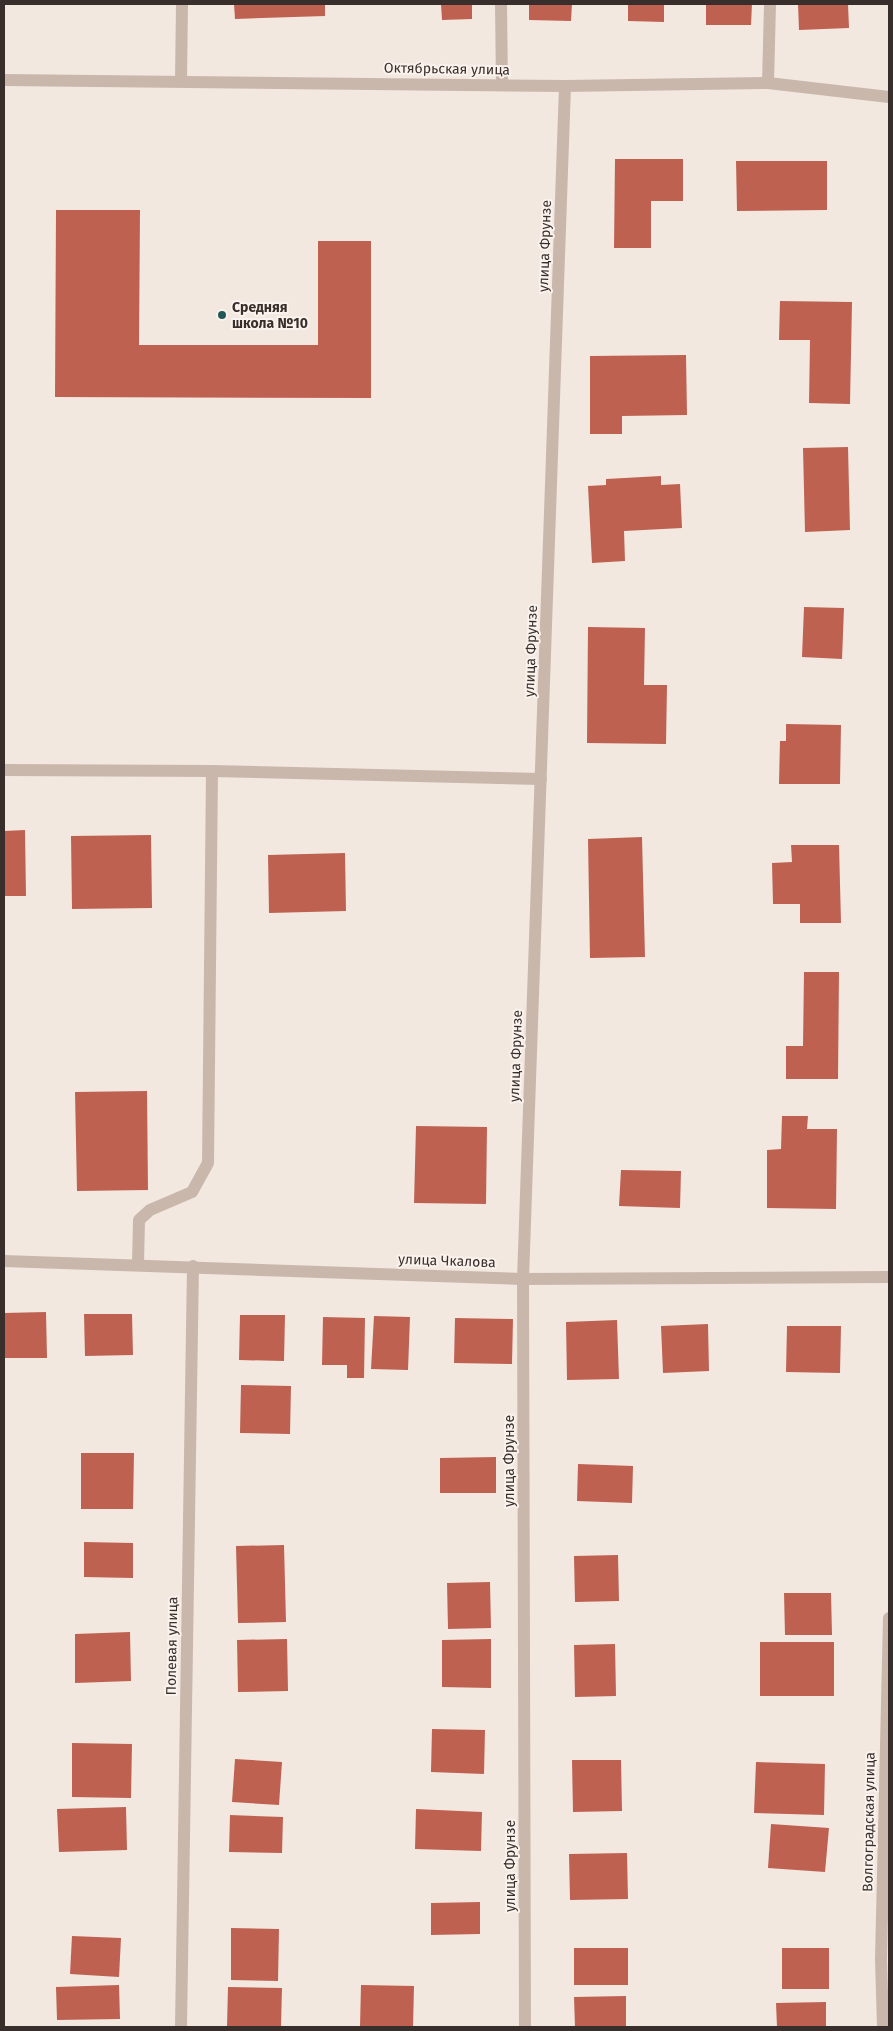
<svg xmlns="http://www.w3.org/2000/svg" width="893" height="2031" viewBox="0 0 893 2031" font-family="'Fira Sans',sans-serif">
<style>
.building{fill:#bf6151}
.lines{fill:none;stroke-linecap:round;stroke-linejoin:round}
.lane{stroke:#cab7ac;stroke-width:12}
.street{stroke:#cab7ac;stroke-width:12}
.poi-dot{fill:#225856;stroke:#faf2ed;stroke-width:2}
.labels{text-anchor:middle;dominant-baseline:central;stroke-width:4;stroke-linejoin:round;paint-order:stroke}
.street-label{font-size:14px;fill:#382e2b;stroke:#faf2ed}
.poi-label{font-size:14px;font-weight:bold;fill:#382e2b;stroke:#faf2ed;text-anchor:start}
</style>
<rect width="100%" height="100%" fill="#f2e8e0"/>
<!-- building -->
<g class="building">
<path d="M234,4h91v12l-90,3z"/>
<path d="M441,4h31v15l-30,1z"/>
<path d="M529,4h43l-1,17 -42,-1z"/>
<path d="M628,4h36v18l-36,-1z"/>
<path d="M706,4h46l-1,21h-45z"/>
<path d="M798,4h50l1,24 -50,2z"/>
<path d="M615,159h68v42h-32v47h-37z"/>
<path d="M736,161h91v49l-90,1z"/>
<path d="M56,210h84l-1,135h179v-104h53v157l-316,-1z"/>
<path d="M780,301l72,1 -2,102 -41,-1 1,-63h-31z"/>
<path d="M686,355l1,60 -65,1v18h-32v-78z"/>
<path d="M848,447l2,83 -45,2 -2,-84z"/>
<path d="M661,476v9l19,-1 2,44 -58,3 1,30 -33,2 -4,-77 18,-1v-6z"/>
<path d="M804,607l40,1 -2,51 -40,-2z"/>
<path d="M588,627l57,1 -1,57h23l-1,59 -79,-1z"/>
<path d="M786,724l55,1 -1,59h-61l1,-43h6z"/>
<path d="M25,830l1,66h-22v-65z"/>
<path d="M151,835l1,73 -80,1 -1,-73z"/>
<path d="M642,837l3,120 -55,1 -2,-119z"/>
<path d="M791,845h48l2,78h-41v-19h-27l-1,-41 20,-1z"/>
<path d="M345,853l1,58 -77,2 -1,-58z"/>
<path d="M804,972h35l-1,107h-52v-33h17z"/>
<path d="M147,1091l1,99 -71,1 -2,-99z"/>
<path d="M782,1116h26l-1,13h30l-1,80 -69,-1v-58l14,-1z"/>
<path d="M416,1126l71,1 -1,77 -72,-1z"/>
<path d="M621,1170l60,1 -1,37 -61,-2z"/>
<path d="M46,1312l1,46h-43v-45z"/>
<path d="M84,1314h48l1,41 -48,1z"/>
<path d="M240,1315h45l-1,46 -45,-1z"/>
<path d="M374,1316l36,1 -2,53 -37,-1z"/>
<path d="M323,1317l42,1 -1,60h-17v-13h-25z"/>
<path d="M455,1318l58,1 -1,45 -58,-1z"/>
<path d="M617,1320l2,59 -52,1 -1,-58z"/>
<path d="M708,1324l1,47 -46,2 -2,-47z"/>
<path d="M787,1326h54l-1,47 -54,-1z"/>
<path d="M241,1385l50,1 -1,48 -50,-1z"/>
<path d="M81,1453h53l-1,56h-52z"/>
<path d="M496,1457v36h-56v-35z"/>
<path d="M578,1464l55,2 -1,37 -55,-2z"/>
<path d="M84,1542l49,1v35l-49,-1z"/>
<path d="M284,1545l2,77 -48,1 -2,-77z"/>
<path d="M618,1555l1,46 -44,1 -1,-46z"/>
<path d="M490,1582l1,46 -43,1 -1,-46z"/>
<path d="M784,1593h47l1,42h-47z"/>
<path d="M130,1632l1,49 -56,2v-49z"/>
<path d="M287,1639l1,52 -50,1 -1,-52z"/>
<path d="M491,1639v49l-49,-1v-47z"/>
<rect x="760" y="1642" width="74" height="54"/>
<path d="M615,1644l1,52 -41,1 -1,-52z"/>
<path d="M432,1729l53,1 -1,44 -53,-2z"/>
<path d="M72,1743l60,1 -1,54 -59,-1z"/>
<path d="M235,1759l47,3 -3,43 -47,-3z"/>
<path d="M572,1760h49l1,51 -49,1z"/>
<path d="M756,1762l69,2 -1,51 -70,-2z"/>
<path d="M126,1807l1,43 -68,2 -2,-43z"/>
<path d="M416,1809l66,3 -1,39 -66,-2z"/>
<path d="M230,1815l53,2 -1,36 -53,-1z"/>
<path d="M771,1824l58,4 -4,44 -57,-4z"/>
<path d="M627,1853l1,46 -58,1 -1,-46z"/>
<path d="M480,1902v32l-49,1v-32z"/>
<path d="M231,1928l48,1 -1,52 -47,-1z"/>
<path d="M72,1936l49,2 -2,39 -49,-3z"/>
<rect x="574" y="1948" width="54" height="37"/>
<rect x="782" y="1948" width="47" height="41"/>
<path d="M119,1985l1,34 -63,1 -1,-33z"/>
<path d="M361,1985l53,1 -1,41h-53z"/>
<path d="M228,1987l54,1 -1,39h-54z"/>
<path d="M626,1996v31h-51l-1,-30z"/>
<path d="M826,2002v25h-49l-1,-24z"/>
</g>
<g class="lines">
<!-- lane -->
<path class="lane" d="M138,1264l1,-44 11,-10 42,-18 16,-29 4,-392"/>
<!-- street -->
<g class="street">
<path d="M501,4l1,81"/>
<path d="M4,80l561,6 203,-3 121,14"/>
<path d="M181,80l1,-76"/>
<path d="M768,83l2,-79"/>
<path d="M4,770l208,1 329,8"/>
<path d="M4,1261l519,18 366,-2"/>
<path d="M181,2027l12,-761"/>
<path d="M525,2027l-2,-748 42,-1193"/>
<path d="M883,2027l-2,-68 8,-341"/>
</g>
</g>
<!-- markers -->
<circle class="poi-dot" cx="222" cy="315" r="5"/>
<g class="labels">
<!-- street labels -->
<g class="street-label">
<text transform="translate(447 69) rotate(1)">Октябрьская улица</text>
<text transform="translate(545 246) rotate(-88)">улица Фрунзе</text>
<text transform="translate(531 651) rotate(-88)">улица Фрунзе</text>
<text transform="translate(516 1056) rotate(-88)">улица Фрунзе</text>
<text transform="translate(447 1261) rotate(2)">улица Чкалова</text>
<text transform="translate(509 1461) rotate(-90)">улица Фрунзе</text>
<text transform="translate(172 1646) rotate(-89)">Полевая улица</text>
<text transform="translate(869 1822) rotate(-89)">Волгоградская улица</text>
<text transform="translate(510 1866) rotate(-90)">улица Фрунзе</text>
</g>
<!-- poi labels -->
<g class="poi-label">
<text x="232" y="307">Средняя<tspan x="232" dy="16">школа №10</tspan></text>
</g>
</g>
<!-- border -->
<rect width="893" height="2031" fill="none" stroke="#382e2b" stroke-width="10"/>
</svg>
